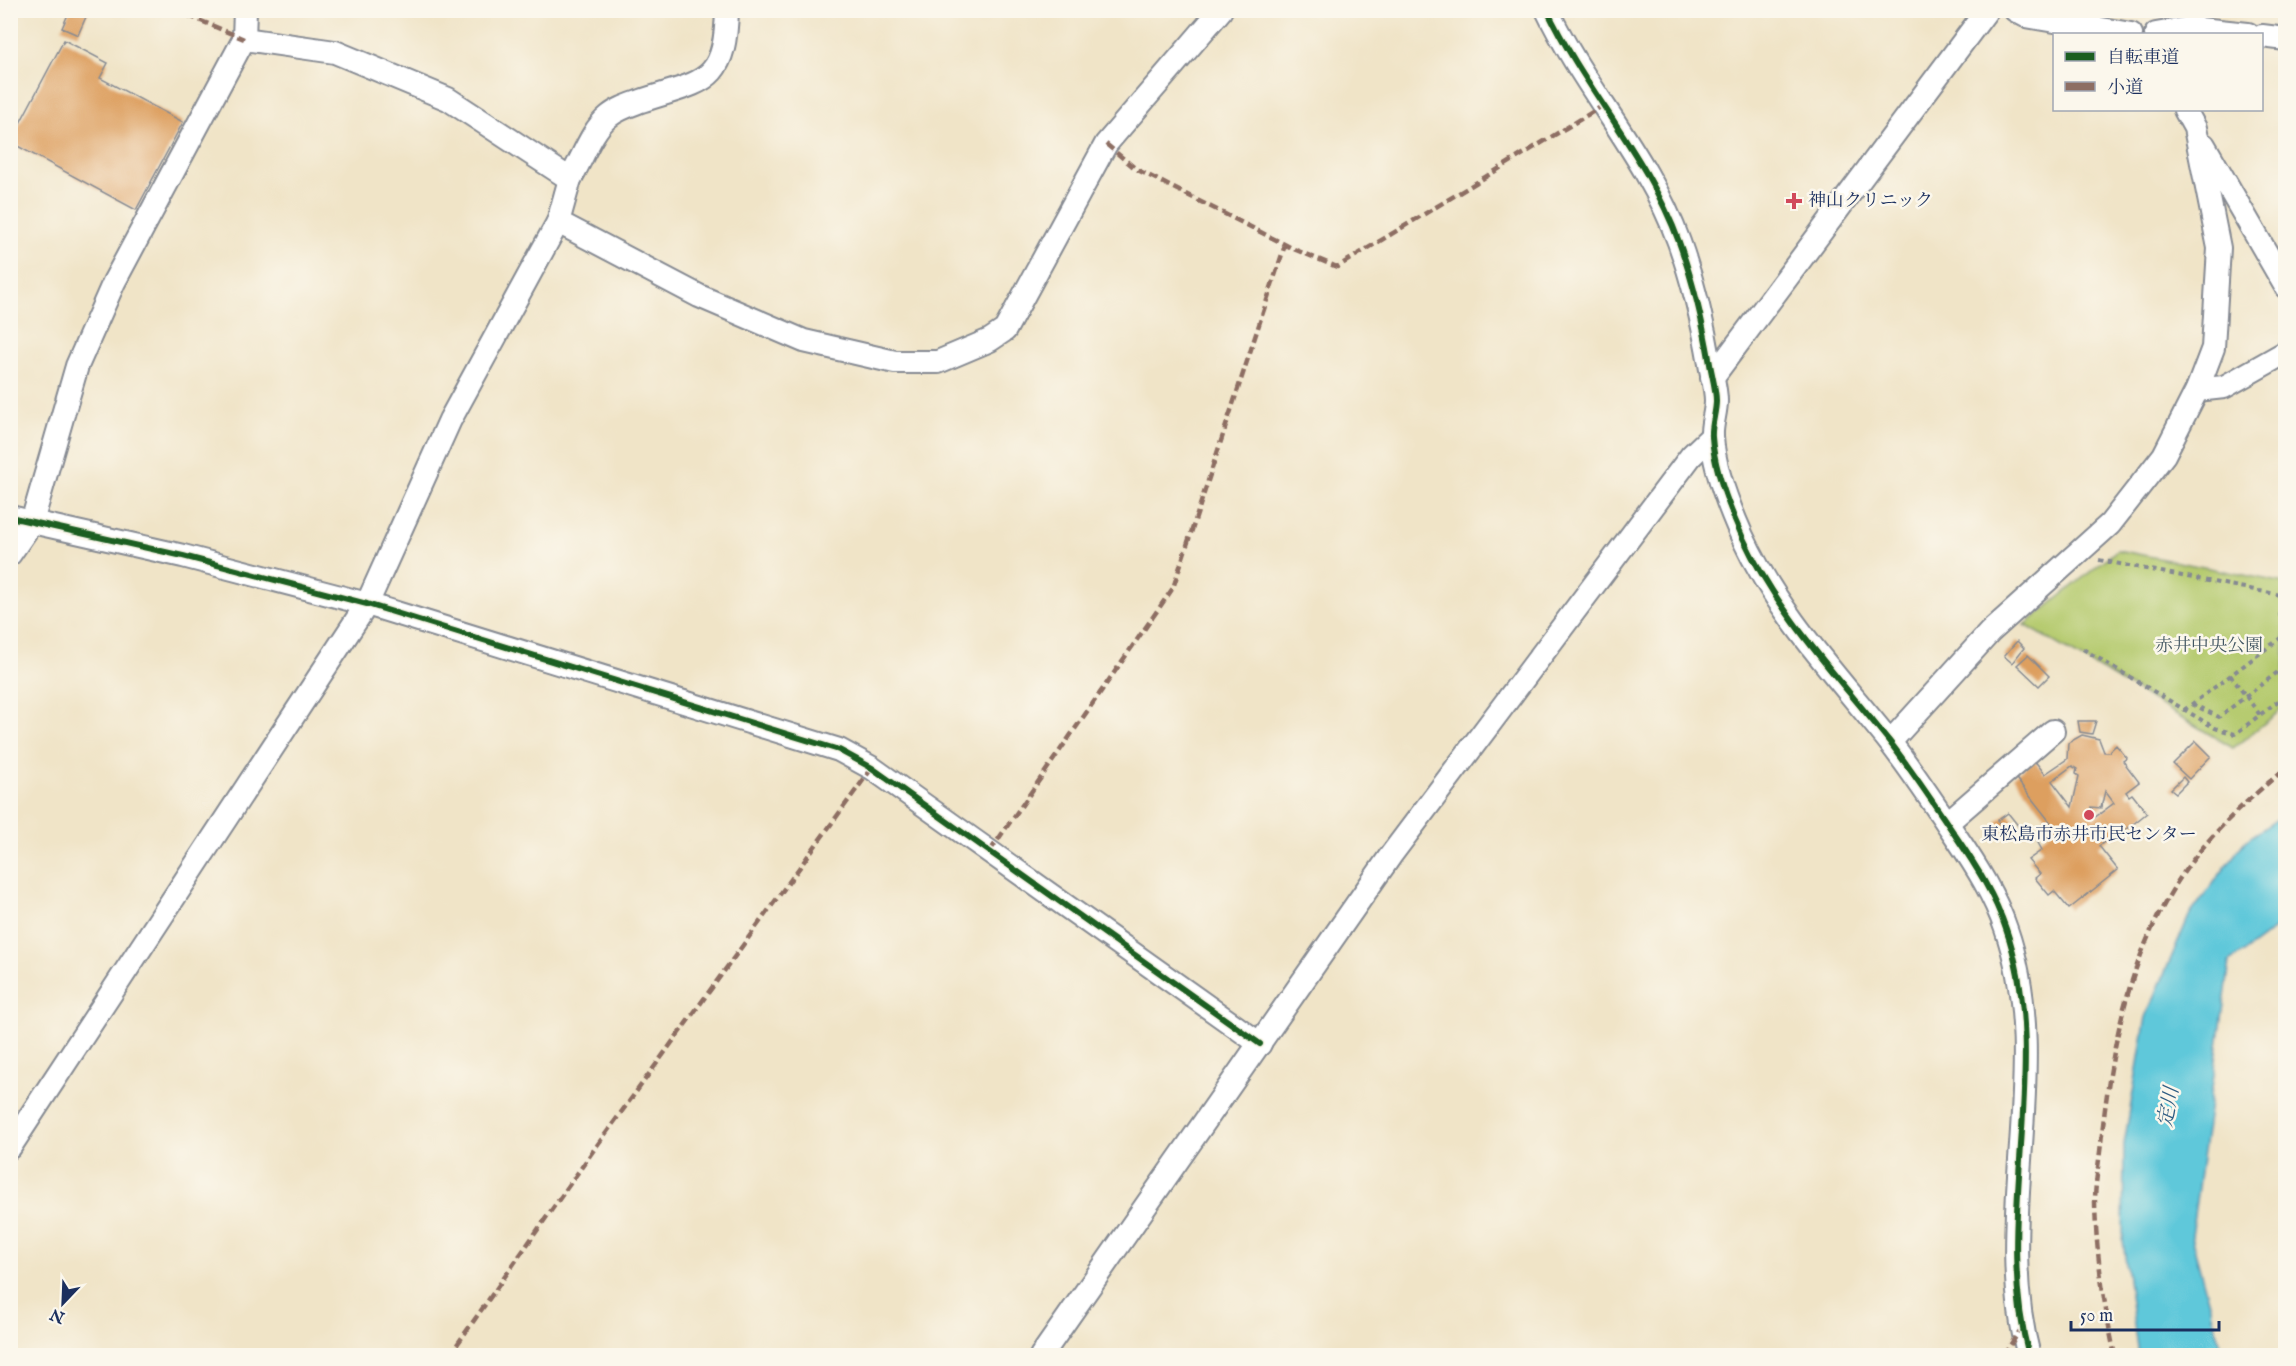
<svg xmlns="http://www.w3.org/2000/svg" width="2296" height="1366" viewBox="0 0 2296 1366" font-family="'IM FELL English','Noto Serif JP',serif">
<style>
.green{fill:#b6cb70;stroke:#687d67;stroke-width:1.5}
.water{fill:#5fc8da;stroke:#3d7c9c;stroke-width:1.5}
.building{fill:#dd9f5f;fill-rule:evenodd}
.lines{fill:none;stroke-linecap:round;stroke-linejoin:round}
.minor-casing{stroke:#868a92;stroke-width:26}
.path{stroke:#868a92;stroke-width:4;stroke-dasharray:4.5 4.5;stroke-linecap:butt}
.minor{stroke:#fff;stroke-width:22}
.quiet{stroke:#8d6e63;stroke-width:4.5;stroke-dasharray:9 4.5;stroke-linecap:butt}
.cycleway-casing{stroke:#fbf7ec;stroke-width:10}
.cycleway{stroke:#1b5e20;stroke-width:6}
.poi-dot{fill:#d1495b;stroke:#fbf7ec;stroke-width:2}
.labels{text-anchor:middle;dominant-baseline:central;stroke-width:5;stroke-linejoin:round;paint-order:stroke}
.poi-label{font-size:18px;fill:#1b2f5e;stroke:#fbf7ec;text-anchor:start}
.park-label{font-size:18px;fill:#425662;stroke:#fbf7ec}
.water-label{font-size:20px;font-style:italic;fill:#2f5d83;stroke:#fbf7ec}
</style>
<rect width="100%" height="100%" fill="#fbf7ec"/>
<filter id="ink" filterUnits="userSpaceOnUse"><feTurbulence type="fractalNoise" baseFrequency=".0167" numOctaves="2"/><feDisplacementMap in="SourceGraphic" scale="12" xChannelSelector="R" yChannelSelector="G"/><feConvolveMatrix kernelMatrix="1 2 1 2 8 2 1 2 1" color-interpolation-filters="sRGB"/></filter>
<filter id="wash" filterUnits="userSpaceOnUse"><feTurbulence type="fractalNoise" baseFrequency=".008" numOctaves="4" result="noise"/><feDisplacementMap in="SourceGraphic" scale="24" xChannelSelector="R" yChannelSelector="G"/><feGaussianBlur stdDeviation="1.35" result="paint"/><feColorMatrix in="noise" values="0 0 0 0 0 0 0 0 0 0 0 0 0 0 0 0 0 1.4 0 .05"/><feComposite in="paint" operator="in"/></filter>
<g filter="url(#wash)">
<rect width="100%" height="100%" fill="#f0e4c7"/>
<!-- green -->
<path class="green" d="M2117,550l168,33v124l-52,41 -208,-123z"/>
<!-- water -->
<path class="water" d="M2285,814v107l-55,41 -39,274 32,119h-85l-15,-114 1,-97 22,-127 43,-101 56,-75z"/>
<g id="blocks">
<!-- building -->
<g class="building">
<path d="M70,10h19l-11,25 -16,-7z"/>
<path d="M64,40l44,23 -8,15 83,44 -47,88 -126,-68z"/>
<path d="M2017,641l7,7 -12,15 -8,-7z"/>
<path d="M2028,655l21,21 -10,10 -22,-21z"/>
<path d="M2078,721h18l-4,13 -12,-2z"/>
<path d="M2082,735l17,4 5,13h5l7,-7 11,13 -4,3 16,21 -13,10 3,4 3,-2 15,19 -30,24 -2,-3 -16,12 19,24 -49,39 -15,-18 -5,4 -14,-17 5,-4 -12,-14 14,-10 -5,-9 18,-13 -41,-52 20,-16 11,14 22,-15 1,-16zM2072,766l5,3 -1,5 3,2 -7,31 -20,-26zM2105,791l9,12 -20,15 -3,-11 10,1z"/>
<path d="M2196,741l15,15 -22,23 -16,-15z"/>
<path d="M2183,777l4,5 -11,11 -5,-4z"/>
<path d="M2008,813l12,15 -11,8 -12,-15z"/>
</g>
</g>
</g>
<g filter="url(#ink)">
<use href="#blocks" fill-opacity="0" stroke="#868a92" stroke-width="1.5"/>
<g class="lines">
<!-- minor casing -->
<g class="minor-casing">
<g id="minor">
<path d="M1547,10c38,80 102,148 132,232 14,39 24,81 31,122 2,12 6,25 6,37 0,12 -5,24 -4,36 2,33 17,70 30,99 36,78 94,139 147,205 24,31 46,64 68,97 19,28 38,58 49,91 48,138 -15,287 23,427"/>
<path d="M2015,10l11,6 105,18"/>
<path d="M2156,34l34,-6 58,6"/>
<path d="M2262,36l24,3"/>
<path d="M244,39l91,13 113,47 122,80c12,-19 21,-48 38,-62 9,-8 22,-12 33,-16 63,-21 84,-16 86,-91"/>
<path d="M2204,145l82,142"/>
<path d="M558,222l141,74 105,45 91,21h43l52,-22 15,-10 101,-186 115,-134"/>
<path d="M1712,378l275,-368"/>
<path d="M2197,390l27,-3 62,-35"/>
<path d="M10,517l173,39 184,48 472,146 33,18 388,276"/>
<path d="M10,554l22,-32 45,-156 37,-84 130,-243 1,-29"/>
<path d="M1890,742l100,-110 120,-108 54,-69 33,-65 16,-42 6,-100 -24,-120 -10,-18"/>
<path d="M1947,823l106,-92"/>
<path d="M10,1147l357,-543 83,-184 108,-198 12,-43"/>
<path d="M1041,1356l350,-501 300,-399 21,-20"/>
</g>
</g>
<!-- path -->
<g class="path">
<path d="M2099,560l187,36"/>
<path d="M2286,597l-6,18 6,9"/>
<path d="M2083,649l132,79 20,6 51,-39"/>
<path d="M2230,675l30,40"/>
<path d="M2192,704l27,13 64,-49 3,2"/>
<path d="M2184,710l102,-76"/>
</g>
<!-- minor -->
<use href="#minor" class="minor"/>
<!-- quiet -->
<g class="quiet">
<path d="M175,10l69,29"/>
<path d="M1106,144l30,25 160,81 41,17 267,-162"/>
<path d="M990,851l183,-263 112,-343"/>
<path d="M449,1356l144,-205 279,-383"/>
<path d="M2003,1356l18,-27"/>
<path d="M2115,1356c-11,-51 -19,-102 -20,-154 0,-19 4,-39 6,-59 10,-95 28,-191 83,-271 28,-40 64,-73 102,-104"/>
</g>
<!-- cycleway casing -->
<g class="cycleway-casing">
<g id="cycleway">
<path d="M1547,10c38,80 102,148 132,232 14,39 24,81 31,122 2,12 6,25 6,37 0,12 -5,24 -4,36 2,33 17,70 30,99 36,78 94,139 147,205 24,31 46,64 68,97 19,28 38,58 49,91 48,138 -15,287 23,427"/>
<path d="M10,517l173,39 184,48 472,146 33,18 388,276"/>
</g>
</g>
<!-- cycleway -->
<use href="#cycleway" class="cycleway"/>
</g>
</g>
<!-- markers -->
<g class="poi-dot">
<path d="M1791 192h6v6h6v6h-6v6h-6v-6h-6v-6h6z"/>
<circle cx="2089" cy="815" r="6"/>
</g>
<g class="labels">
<!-- poi labels -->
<g class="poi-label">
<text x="1808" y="201">神山クリニック</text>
<text x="2089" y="835" text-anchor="middle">東松島市赤井市民センター</text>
</g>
<!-- park labels -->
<g class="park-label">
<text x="2209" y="646">赤井中央公園</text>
</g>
<!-- water labels -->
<g class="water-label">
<text transform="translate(2169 1107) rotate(-80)">定川</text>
</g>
</g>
<!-- margin -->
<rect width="2296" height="1366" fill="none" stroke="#fbf7ec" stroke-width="36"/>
<!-- legend -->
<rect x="2053" y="33" width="210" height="78" fill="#fbf7ec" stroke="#a1a7b3" stroke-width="1.5"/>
<rect x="2065" y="52" width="30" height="9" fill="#1b5e20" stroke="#a1a7b3" stroke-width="1.5"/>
<text x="2107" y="63" font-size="18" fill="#1b2f5e">自転車道</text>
<rect x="2065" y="82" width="30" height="9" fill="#8d6e63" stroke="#a1a7b3" stroke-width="1.5"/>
<text x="2107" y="93" font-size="18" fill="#1b2f5e">小道</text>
<!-- north arrow -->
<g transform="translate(63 1303) rotate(203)" stroke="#fbf7ec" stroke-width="4.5" paint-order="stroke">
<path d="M0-4.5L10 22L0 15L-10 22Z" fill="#1b2f5e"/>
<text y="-9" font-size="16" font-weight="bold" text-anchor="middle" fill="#1b2f5e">N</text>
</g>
<!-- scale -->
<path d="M2071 1321v9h148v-9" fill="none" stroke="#1b2f5e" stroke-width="3"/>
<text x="2080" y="1321" font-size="18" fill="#1b2f5e" stroke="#fbf7ec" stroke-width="4.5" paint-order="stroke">50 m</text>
</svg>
